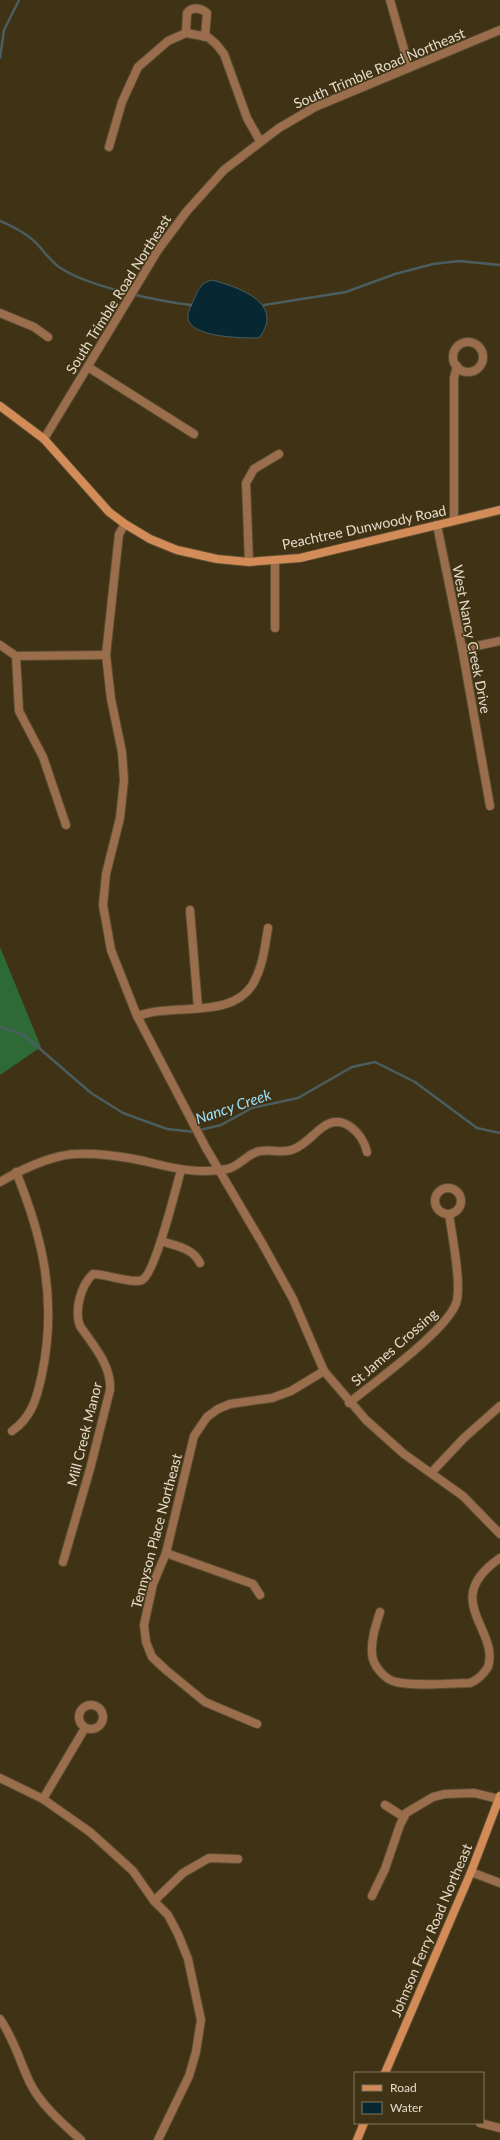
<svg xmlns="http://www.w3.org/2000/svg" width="500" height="2140" viewBox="0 0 500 2140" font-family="Lato,sans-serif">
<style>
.forest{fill:#2d6a37}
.water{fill:#072832;stroke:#4a5e60}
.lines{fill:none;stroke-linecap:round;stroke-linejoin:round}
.stream{stroke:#4a5e60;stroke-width:2.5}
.minor-casing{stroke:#5a4d31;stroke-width:10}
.tertiary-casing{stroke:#5a4d31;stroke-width:10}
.secondary-casing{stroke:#5a4d31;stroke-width:10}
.minor{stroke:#9a6d4d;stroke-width:8}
.tertiary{stroke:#9a6d4d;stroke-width:8}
.secondary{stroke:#d38c57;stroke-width:8}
.labels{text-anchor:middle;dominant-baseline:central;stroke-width:3;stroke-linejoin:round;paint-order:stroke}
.street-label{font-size:14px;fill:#e5dccb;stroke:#403214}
.water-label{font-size:15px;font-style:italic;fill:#99e1fb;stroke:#403214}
</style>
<rect width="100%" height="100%" fill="#403214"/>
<!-- forest -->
<path class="forest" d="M0,947l41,100 -41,28z"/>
<!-- water -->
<path class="water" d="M212,280c26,7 74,23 47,58 -15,0 -67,0 -71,-19 -1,-7 4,-15 6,-20 5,-10 6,-16 18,-19z"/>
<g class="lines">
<!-- stream -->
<g class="stream">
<path d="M0,58l4,-28 15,-30"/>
<path d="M0,221c12,5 24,11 34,20 10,9 16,21 28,28 29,18 95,32 129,36"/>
<path d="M264,305l82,-13 49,-18 38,-10 26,-3 41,4"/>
<path d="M0,1027l24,8 67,58 32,20 44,16 28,3"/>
<path d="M200,1130l21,-5 31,-17 46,-10 54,-31 23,-5 40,20 62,46 23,5"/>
</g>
<!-- minor casing -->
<g class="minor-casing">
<g id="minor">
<path d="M390,0l19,67"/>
<path d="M186,33l1,-20c5,-7 14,-5 20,0l-2,24"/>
<path d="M109,147l13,-45 16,-35 30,-26 18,-8 22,4 8,7 8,10 23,64 13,23"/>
<path d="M0,313l34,14 14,10"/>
<circle cx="468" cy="357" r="15"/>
<path d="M88,367l106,67"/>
<path d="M44,439l114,-189 29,-39 37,-41 55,-42 36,-21 185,-77"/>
<path d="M454,521v-143l3,-12"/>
<path d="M437,525l25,123 28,158"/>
<path d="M249,562l-3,-79 8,-14 25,-15"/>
<path d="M275,628v-68"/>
<path d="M0,645l16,11 90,-1"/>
<path d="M463,649l37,-8"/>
<path d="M16,656l3,55 24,46 23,68"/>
<path d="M190,910l8,98"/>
<path d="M137,1016c8,-2 16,-5 24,-5 30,-4 76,3 93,-29 9,-17 11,-36 14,-54"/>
<path d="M0,1182c19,-11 39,-21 61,-26 23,-6 68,1 91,7 24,6 50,11 75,6 13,-2 21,-17 34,-18 12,-2 22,3 33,-2 12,-5 19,-15 29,-22 20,-15 40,7 44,25"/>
<circle cx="448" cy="1201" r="13"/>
<path d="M161,1241c15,5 32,7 39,22"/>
<path d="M349,1403c24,-20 103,-76 108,-103 4,-20 -5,-65 -8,-86"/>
<path d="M12,1431c20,-14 25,-33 30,-57 15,-72 2,-134 -26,-202"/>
<path d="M431,1473l33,-35 36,-32"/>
<path d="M166,1553l87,31 7,11"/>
<path d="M63,1562l27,-93 20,-79c2,-24 -17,-45 -30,-64 -6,-16 1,-41 13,-52 13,0 39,10 49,6 13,-6 34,-92 39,-110"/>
<path d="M380,1612c-4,13 -9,27 -8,41 0,12 13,27 24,29 24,5 51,1 74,1 8,-3 13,-8 18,-16 12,-38 -49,-67 12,-109"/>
<circle cx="91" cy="1717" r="12"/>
<path d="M257,1724l-52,-22 -39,-32 -14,-13 -6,-15 -2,-17 9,-41 13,-31 28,-117 13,-19 11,-8 12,-5 42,-6 19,-7 33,-20"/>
<path d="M0,1778l43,21 47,33 43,39 21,30 14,14 10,19 10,25 13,61 -5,32 -7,24 -31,64"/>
<path d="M43,1799l42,-71"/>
<path d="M385,1805l19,12"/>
<path d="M471,1872l29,11"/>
<path d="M372,1896l13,-27 15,-44 6,-12 27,-16 12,-3 29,-1 25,6"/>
<path d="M154,1901l29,-28 26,-15 29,1"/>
<path d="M0,2019c14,20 20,43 30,64 11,22 33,41 51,57"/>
<path d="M480,2123l20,5"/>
</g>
</g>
<!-- tertiary casing -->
<g class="tertiary-casing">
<path id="tertiary" d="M125,524l-6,10 -13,121 5,44 11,53 2,28 -4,38 -14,56 -3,31 8,45 26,66 69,132 56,95 31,56 31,72 42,49 38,34 59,42 37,38"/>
</g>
<!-- secondary casing -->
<g class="secondary-casing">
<g id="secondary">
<path d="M0,406l44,33 65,73 16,12 25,15 27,11 40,9 32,3 51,-4 200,-48"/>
<path d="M385,2073l86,-201 29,-76"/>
<path d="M357,2140l7,-17"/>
</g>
</g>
<!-- minor -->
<use href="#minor" class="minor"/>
<!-- tertiary -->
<use href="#tertiary" class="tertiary"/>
<!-- secondary -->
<use href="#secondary" class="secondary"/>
</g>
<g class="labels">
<!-- street labels -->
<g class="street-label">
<text transform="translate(379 68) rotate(-23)">South Trimble Road Northeast</text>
<text transform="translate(118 294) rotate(-58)">South Trimble Road Northeast</text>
<text transform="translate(364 527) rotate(-12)">Peachtree Dunwoody Road</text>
<text transform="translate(472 639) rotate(79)">West Nancy Creek Drive</text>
<text transform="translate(394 1347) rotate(-41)">St James Crossing</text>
<text transform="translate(84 1434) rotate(-76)">Mill Creek Manor</text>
<text transform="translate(156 1531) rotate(-75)">Tennyson Place Northeast</text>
<text transform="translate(431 1930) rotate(-67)">Johnson Ferry Road Northeast</text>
</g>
<!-- water labels -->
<g class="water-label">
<text transform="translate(233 1106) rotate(-19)">Nancy Creek</text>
</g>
</g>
<!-- legend -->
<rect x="354" y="2072" width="130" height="52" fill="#403214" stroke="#82765d"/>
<rect x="362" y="2085" width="20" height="6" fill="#d38c57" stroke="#82765d"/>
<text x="390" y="2092" font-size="12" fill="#e5dccb">Road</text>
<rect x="362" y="2102" width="20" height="12" fill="#072832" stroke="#82765d"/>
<text x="390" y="2112" font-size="12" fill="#e5dccb">Water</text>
</svg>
